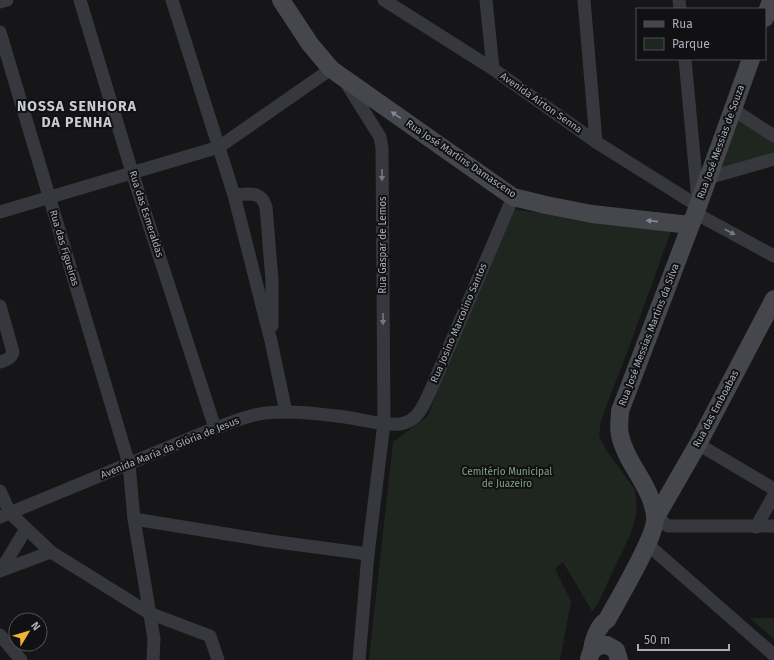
<svg xmlns="http://www.w3.org/2000/svg" width="774" height="660" viewBox="0 0 774 660" font-family="'Fira Sans',sans-serif">
<style>
.green{fill:#1e261f}
.lines{fill:none;stroke-linecap:round;stroke-linejoin:round}
.street{stroke:#37383d;stroke-width:13}
.secondary{stroke:#45474d;stroke-width:18}
.oneway{fill:#858993}
.oneway2{fill:#757881}
.labels{text-anchor:middle;dominant-baseline:central;stroke-width:4;stroke-linejoin:round;paint-order:stroke}
.street-label{font-size:10px;fill:#a8adb8;stroke:#111113}
.park-label{font-size:10px;fill:#7fa381;stroke:#111113}
.district-label{font-size:14px;font-weight:bold;letter-spacing:1px;fill:#c9ccd4;stroke:#111113}
</style>
<rect width="100%" height="100%" fill="#161618"/>
<!-- green -->
<g class="green">
<path d="M734,110l40,26v23l-66,19z"/>
<path d="M505,208l166,23 -40,111 -30,78 -2,16 8,15 28,39 2,21 -6,22 -34,72 -5,6 -29,-49 -8,7 16,32 -11,59h-191l24,-218 35,-26z"/>
<path d="M750,618h24v21z"/>
</g>
<g class="lines">
<!-- street -->
<g class="street">
<path d="M80,0l52,172 83,256"/>
<path d="M172,0l62,195 37,146 15,71"/>
<path d="M384,0l109,69 103,73 102,64"/>
<path d="M486,0l7,69"/>
<path d="M584,0l12,142"/>
<path d="M679,0l1,9"/>
<path d="M0,2l7,-2"/>
<path d="M0,32l129,432 5,55 20,120 -1,21"/>
<path d="M685,59l13,141"/>
<path d="M345,81l35,56 2,11 2,275 -16,131 -9,106"/>
<path d="M734,110l40,26"/>
<path d="M708,178l66,-19"/>
<path d="M234,195c15,-1 27,-5 32,12l6,73v46"/>
<path d="M0,212l219,-65 112,-78"/>
<path d="M695,213l79,43"/>
<path d="M0,306l13,46c-2,7 -7,8 -13,10"/>
<path d="M698,444l76,45"/>
<path d="M0,491l10,22 41,39 98,61 61,23 8,24"/>
<path d="M0,517l215,-89c15,-5 29,-11 44,-14 26,-5 60,0 86,3 15,2 40,9 55,7 19,-2 25,-22 32,-37l81,-190"/>
<path d="M656,517l12,9h106"/>
<path d="M134,519l136,22 98,13"/>
<path d="M756,527l18,-32"/>
<path d="M647,544l127,111"/>
<path d="M1,570l25,-41"/>
<path d="M0,571l51,-19"/>
<path d="M0,635l21,25"/>
</g>
<!-- secondary -->
<g class="secondary">
<path d="M281,0l29,44 21,25 182,128 33,8 46,9 98,11"/>
<path d="M765,18l6,-18"/>
<path d="M656,517l42,-73 76,-145"/>
<path d="M592,650c1,-9 6,-25 15,-30 10,-19 51,-86 48,-104 -3,-30 -29,-52 -35,-81 -2,-8 0,-17 0,-24l78,-205 53,-147"/>
<path d="M589,659c2,-10 8,-14 18,-14l9,5 3,10"/>
</g>
</g>
<!-- one-way arrows -->
<defs><path id="oneway-solid" d="M-6-.8H1V-3.2L6.5 0L1 3.2V.8H-6Z"/></defs>
<g class="oneway">
<use href="#oneway-solid" transform="translate(396 115) rotate(-145)"/>
<use href="#oneway-solid" transform="translate(652 221) rotate(-174)"/>
</g>
<g class="oneway2">
<use href="#oneway-solid" transform="translate(382 175) rotate(90)"/>
<use href="#oneway-solid" transform="translate(730 232) rotate(28)"/>
<use href="#oneway-solid" transform="translate(383 319) rotate(90)"/>
</g>
<g class="labels">
<!-- street labels -->
<g class="street-label">
<text transform="translate(541 103) rotate(35)">Avenida Airton Senna</text>
<text transform="translate(721 142) rotate(-70)">Rua José Messias de Souza</text>
<text transform="translate(461 159) rotate(34)">Rua José Martins Damasceno</text>
<text transform="translate(146 214) rotate(72)">Rua das Esmeraldas</text>
<text transform="translate(383 245) rotate(-90)">Rua Gaspar de Lemos</text>
<text transform="translate(64 248) rotate(73)">Rua das Figueiras</text>
<text transform="translate(459 323) rotate(-67)">Rua Josino Marcolino Santos</text>
<text transform="translate(649 335) rotate(-69)">Rua José Messias Martins da Silva</text>
<text transform="translate(716 409) rotate(-62)">Rua das Emboabas</text>
<text transform="translate(170 448) rotate(-22)">Avenida Maria da Glória de Jesus</text>
</g>
<!-- park labels -->
<g class="park-label">
<text x="507" y="472">Cemitério Municipal<tspan x="507" dy="12">de Juazeiro</tspan></text>
</g>
<!-- district labels -->
<g class="district-label">
<text x="77" y="106">NOSSA SENHORA<tspan x="77" dy="16">DA PENHA</tspan></text>
</g>
</g>
<!-- legend -->
<rect x="636" y="8" width="130" height="52" fill="#111113" stroke="#4d4f55"/>
<rect x="644" y="21" width="20" height="6" fill="#45474d" stroke="#4d4f55"/>
<text x="672" y="28" font-size="12" fill="#a8adb8">Rua</text>
<rect x="644" y="38" width="20" height="12" fill="#1e261f" stroke="#4d4f55"/>
<text x="672" y="48" font-size="12" fill="#a8adb8">Parque</text>
<!-- north arrow -->
<g transform="translate(28 632) rotate(52)"><circle r="19" fill="#111113" stroke="#4d4f55"/>
<path d="M0-3L7 15L0 10L-7 15Z" fill="#f2b134"/>
<text y="-6" font-size="11" font-weight="bold" text-anchor="middle" fill="#a8adb8">N</text>
</g>
<!-- scale -->
<path d="M638 644v6h91v-6" fill="none" stroke="#a8adb8" stroke-width="2"/>
<text x="644" y="644" font-size="12" fill="#a8adb8" stroke="#111113" stroke-width="3" paint-order="stroke">50 m</text>
</svg>
